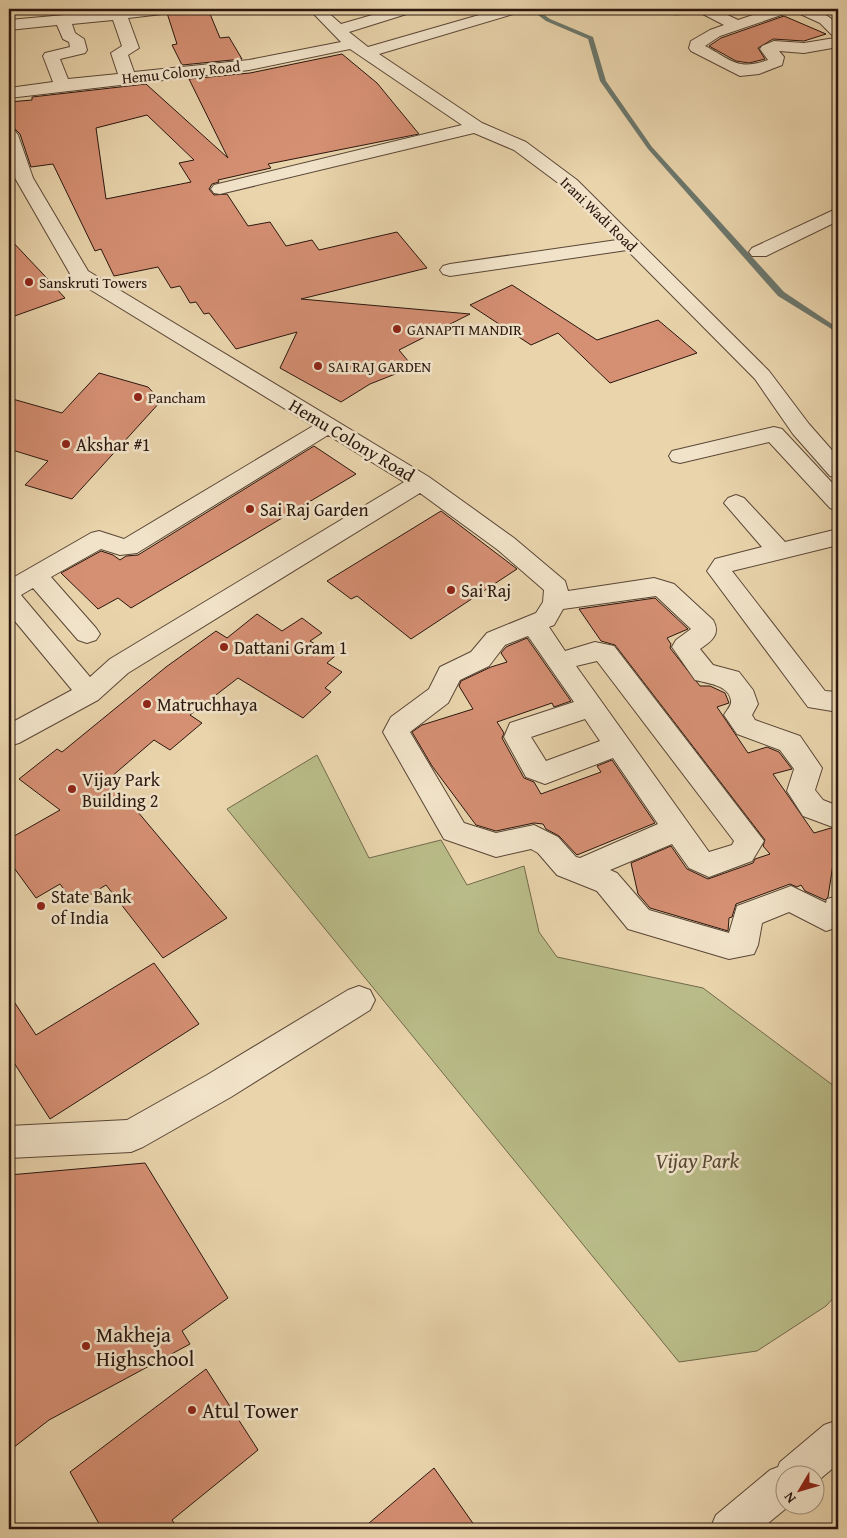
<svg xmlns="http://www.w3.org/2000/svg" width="847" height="1538" viewBox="0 0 847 1538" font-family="'Gentium Book Plus',serif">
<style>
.green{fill:#b9bc88;stroke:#72694b}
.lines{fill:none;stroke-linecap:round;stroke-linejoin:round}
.stream{fill:#6b776d;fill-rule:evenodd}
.building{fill:#d58f73;stroke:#2a160e;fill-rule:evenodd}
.street-casing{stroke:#5a4636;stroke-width:2}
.street{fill:#f1e3c9;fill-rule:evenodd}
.poi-dot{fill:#8f2418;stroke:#f1e3c9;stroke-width:2}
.labels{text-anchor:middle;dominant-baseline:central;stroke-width:5;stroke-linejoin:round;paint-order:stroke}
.far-street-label{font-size:15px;fill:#2a160e;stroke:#f1e3c9}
.far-poi-label{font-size:15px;fill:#2a160e;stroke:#f1e3c9;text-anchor:start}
.street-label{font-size:18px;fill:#2a160e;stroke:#f1e3c9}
.poi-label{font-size:18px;fill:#2a160e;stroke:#f1e3c9;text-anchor:start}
.near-park-label{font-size:21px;font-style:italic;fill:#554833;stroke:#f1e3c9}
.near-poi-label{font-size:21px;fill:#2a160e;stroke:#f1e3c9;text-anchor:start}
</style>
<rect width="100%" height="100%" fill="#e9d4ac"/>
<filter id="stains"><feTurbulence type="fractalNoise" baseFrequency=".004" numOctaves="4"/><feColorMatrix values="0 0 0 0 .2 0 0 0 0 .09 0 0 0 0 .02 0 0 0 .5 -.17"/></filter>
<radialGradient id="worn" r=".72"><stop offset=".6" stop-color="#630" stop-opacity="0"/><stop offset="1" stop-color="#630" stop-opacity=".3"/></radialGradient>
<!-- green -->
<path class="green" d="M317,755l52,103 72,-18 26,45 57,-19 15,66 18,25 146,31 135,101v204l-12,13 -69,45 -78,11 -452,-553z"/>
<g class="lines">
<!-- stream -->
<path class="stream" d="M530,9h6l14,10 43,18 13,44 46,66 132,145 54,36v5l-60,-37 -130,-147 -48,-68 -12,-42 -42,-18z"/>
</g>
<!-- building -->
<g class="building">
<path d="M184,9h24l12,29 9,-1 13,22 -60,6 -10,-20 5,-1 -10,-31 4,-3z"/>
<path d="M784,16l42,18 -22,7 -31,-2 -15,9 7,11 -16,4 -13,-2 -27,-15 12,-8z"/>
<path d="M342,54l35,29 42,51 -151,30 3,4 -53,12 1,2 -7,2 -3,5 5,6 13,-1 21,32 22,-4 16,24 26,-6 7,10 78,-18 30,36 -126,31 169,15 -71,36 14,17 -43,17 -29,18 -61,-34 17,-36 -61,17 -27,-36 -5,1 -8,-12 -6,1 -10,-17 -9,2 -13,-21 -44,9 -13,-27 -6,2 -42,-87 -22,3 -11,-33 -5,-5 -6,-1v-26l23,-2v-3l114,-13 82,74 -39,-79 61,-6zM147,115l47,45 -15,3 12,19 -85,17 -10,-71z"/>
<path d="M9,238l33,35 23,25 -56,20z"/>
<path d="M512,285l85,55 61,-20 39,33 -87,30 -52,-50 -27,12 -61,-40z"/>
<path d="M99,373l49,14 13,14 -89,98 -47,-14 23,-24 -39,-12v-51l53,15z"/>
<path d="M314,446l42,28 -225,134 -13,-10 -20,11 -37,-36 40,-22 12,4 7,5 6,-4 12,-1z"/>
<path d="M441,511l76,58 -106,70 -54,-43 -6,3 -24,-18z"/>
<path d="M655,598l33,31 -21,9 4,6 -1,4 30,38h10l15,7 4,10 -12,4 31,46 19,-6 12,5 13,17 -19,5 41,59 17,-5 7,3 -10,66 -3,3 -20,-9 -4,-6 -4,2 -7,-3 -54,20 -4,13 -3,1 -1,13 -78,-23 -12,-14 -7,-31 40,-17 16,23 21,10 45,-16 2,-4 15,-5 -7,-8 2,-6 -150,-195 -14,-4 -22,-32z"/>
<path d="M257,614l25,17 20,-13 20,15 -12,8 25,15 -8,7 15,9 -17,16 6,4 -28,26 -65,-40 -48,37 12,8 -32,27 -16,-10 -50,43 23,16 100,119 -64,40 -57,-73 -31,19 -15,-20 -24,14 -27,-37v-22l51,-29 -41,-31 38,-30 5,3 104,-85 50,-36 11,7z"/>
<path d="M527,638l44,63 -17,6 -2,-4 -55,19 7,11 -2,5 22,40 10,4 7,12 60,-22 -4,-6 15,-6 43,63 -78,32 -18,-19 -13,-7 -3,-5 -9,-1 -38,8 -20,-6 -44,-59 -20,-34 10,-7 51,-16 -14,-23 2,-5 30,-14 16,-5 -6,-9 5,-6z"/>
<path d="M154,963l45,61 -149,95 -41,-64v-61l27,41z"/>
<path d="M145,1163l83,135 -46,33 8,13 -141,76 -40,31v-276z"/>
<path d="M206,1369l52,81 -86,70 6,9h-76l-32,-57z"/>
<path d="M434,1468l43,61h-115z"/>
</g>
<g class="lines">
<!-- street casing -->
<g class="street-casing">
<g id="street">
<path d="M131,9h39l-8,5 -34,4 11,30 -11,7 6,17 115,-12 92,-18 -32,-33h15l17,15 52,-15h22l-2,3 -64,20 19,15 132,-38h22l-2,3 -141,42 103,69 44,19 51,38 192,191 40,53 29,33v21l-8,-2 -37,-42 -38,-55 -128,-129 -177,26 -7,-2 -3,-4 3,-4 7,-2 167,-24 -52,-52 -51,-38 -40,-17 -254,61 -6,-1 -3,-4 3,-4 248,-60 -112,-76 -101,21 -240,28v-10l44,-6 -10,-26 2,-3 25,-6 -1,-5 -6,-3 -6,-14 -48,5v-10zM113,20l9,26 -11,7 7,21 -50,5 -8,-20 25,-6 2,-3 -3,-11 -9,-6 -3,-9z"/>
<path d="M663,9h27c-6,7 -21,7 -27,0z"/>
<path d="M697,9h18l23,11 33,-11h21l-2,3 -70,24 -15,10c27,14 32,25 63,14l-8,-11 2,-3 12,-5 30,2 31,-5 -15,-15 -24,-11 -2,-3c18,0 31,2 44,16v22l-34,6 -25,-2 5,6 -2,8 -23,9 -19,2 -49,-25 -2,-3 2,-7 19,-11 14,-5 -25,-13z"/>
<path d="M9,130l6,1 3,4 15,43 55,93 341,206 85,61 51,43 3,10 86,-13 20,6 39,36c8,14 -1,21 -13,29l13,16 26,7 14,18 5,14 -6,11 3,5 45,16 22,32 -7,22 8,10 15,6v23l-35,-13 -16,-25 7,-22 -14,-19 -43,-16 -13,-19c2,-4 8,-10 7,-14 -1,-16 -25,-18 -36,-21l-23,-33 4,-7 15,-11 -35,-33 -93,13 -9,16 -5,2 16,24 30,-9 19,4 150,195 -12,20 -43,16 -20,-9 -17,-24 -62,26 7,3 32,37 80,23 8,-27 54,-20 35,17 1,-4 11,-3v31l-12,4 -37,-19 -27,11 -4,22 -4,9 -25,5 -101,-30 -31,-38 -40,-16 -19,-22 -7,-4 -35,8 -52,-18 -61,-107 8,-15 38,-28 11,-22 31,-15 16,-19 49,-20 7,-11 1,-12 -46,-40 -78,-57 -292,180 -30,27 -79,43 -10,3v-22l63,-34 -63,-76v-34l82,-47 8,-2 25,8 189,-113 -240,-147 -58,-101 -6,-19zM328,435l76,47 -294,177 -20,18 -69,-82 12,-7 45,52 9,3 9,-3 4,-6 -4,-6 -45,-51 50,-28 19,6 17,-2zM528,636l46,66 -64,21 -6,14 22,40 19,7 68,-26 45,66 -78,34 -4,-1 -18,-20 -24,-12 -38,8 -32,-10 -54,-91 38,-29 12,-23 29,-14 16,-21zM597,661l137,180 -2,4 -23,7 -133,-186zM585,719l15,22 -54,20 -15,-24z"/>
<path d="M838,208v13l-72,35h-14l-3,-4 3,-4z"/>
<path d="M774,427l8,2 56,60v22l-8,-3 -61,-66 -89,21 -8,-2 -3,-5 3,-5z"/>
<path d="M736,495l8,3 41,44 53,-13v16l-106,26 93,120 13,1v20l-30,-5 -101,-136 8,-12 47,-12 -38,-44 4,-5z"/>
<path d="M359,986l11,4 5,10 -5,10 -139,87 -88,50 -12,5 -122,6v-32l118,-6 80,-45 141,-85z"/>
<path d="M838,1420v44l-24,20v-8h-30v30h5l-28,23h-51l6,-14 54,-45 8,-3 2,-5 44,-37z"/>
</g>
</g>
<!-- street -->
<use href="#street" class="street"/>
</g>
<!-- markers -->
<g class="poi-dot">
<circle cx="29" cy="282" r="5"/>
<circle cx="397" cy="329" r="5"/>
<circle cx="318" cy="366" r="5"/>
<circle cx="138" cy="397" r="5"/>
<circle cx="66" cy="444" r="5"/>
<circle cx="250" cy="509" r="5"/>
<circle cx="451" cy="590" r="5"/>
<circle cx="224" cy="647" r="5"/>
<circle cx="147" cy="704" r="5"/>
<circle cx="72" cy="789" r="5"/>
<circle cx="41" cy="906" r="5"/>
<circle cx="86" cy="1346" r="5"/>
<circle cx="192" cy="1410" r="5"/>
</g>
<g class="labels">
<!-- far-street labels -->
<g class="far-street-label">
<text transform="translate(181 72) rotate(-6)">Hemu Colony Road</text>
<text transform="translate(599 214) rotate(44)">Irani Wadi Road</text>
</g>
<!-- far-poi labels -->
<g class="far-poi-label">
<text x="39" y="282">Sanskruti Towers</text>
<text x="407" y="329">GANAPTI MANDIR</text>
<text x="328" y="366">SAI RAJ GARDEN</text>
<text x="148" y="397">Pancham</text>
</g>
<!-- street labels -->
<g class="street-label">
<text transform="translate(352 440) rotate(31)">Hemu Colony Road</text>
</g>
<!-- poi labels -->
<g class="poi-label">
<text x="76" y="444">Akshar #1</text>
<text x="260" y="509">Sai Raj Garden</text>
<text x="461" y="590">Sai Raj</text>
<text x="234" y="647">Dattani Gram 1</text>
<text x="157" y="704">Matruchhaya</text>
<text x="82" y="779">Vijay Park<tspan x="82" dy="21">Building 2</tspan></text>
<text x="51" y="896">State Bank<tspan x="51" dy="21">of India</tspan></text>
</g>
<!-- near-park labels -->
<g class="near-park-label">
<text x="697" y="1160">Vijay Park</text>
</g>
<!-- near-poi labels -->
<g class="near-poi-label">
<text x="96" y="1334">Makheja<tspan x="96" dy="24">Highschool</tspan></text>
<text x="202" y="1410">Atul Tower</text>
</g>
</g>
<!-- margin -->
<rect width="847" height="1538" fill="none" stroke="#e9d4ac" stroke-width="30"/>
<rect x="10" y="10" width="827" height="1518" fill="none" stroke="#2a160e" stroke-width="2.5"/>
<rect x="15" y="15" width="817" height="1508" fill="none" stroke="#2a160e"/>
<!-- north arrow -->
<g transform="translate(800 1490) rotate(232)"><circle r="24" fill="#f1e3c9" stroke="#a1917e"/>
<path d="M0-4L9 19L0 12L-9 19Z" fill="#8f2418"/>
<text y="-8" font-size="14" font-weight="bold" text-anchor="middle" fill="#2a160e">N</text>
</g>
<rect width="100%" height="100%" filter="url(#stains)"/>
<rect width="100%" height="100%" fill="url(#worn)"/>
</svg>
